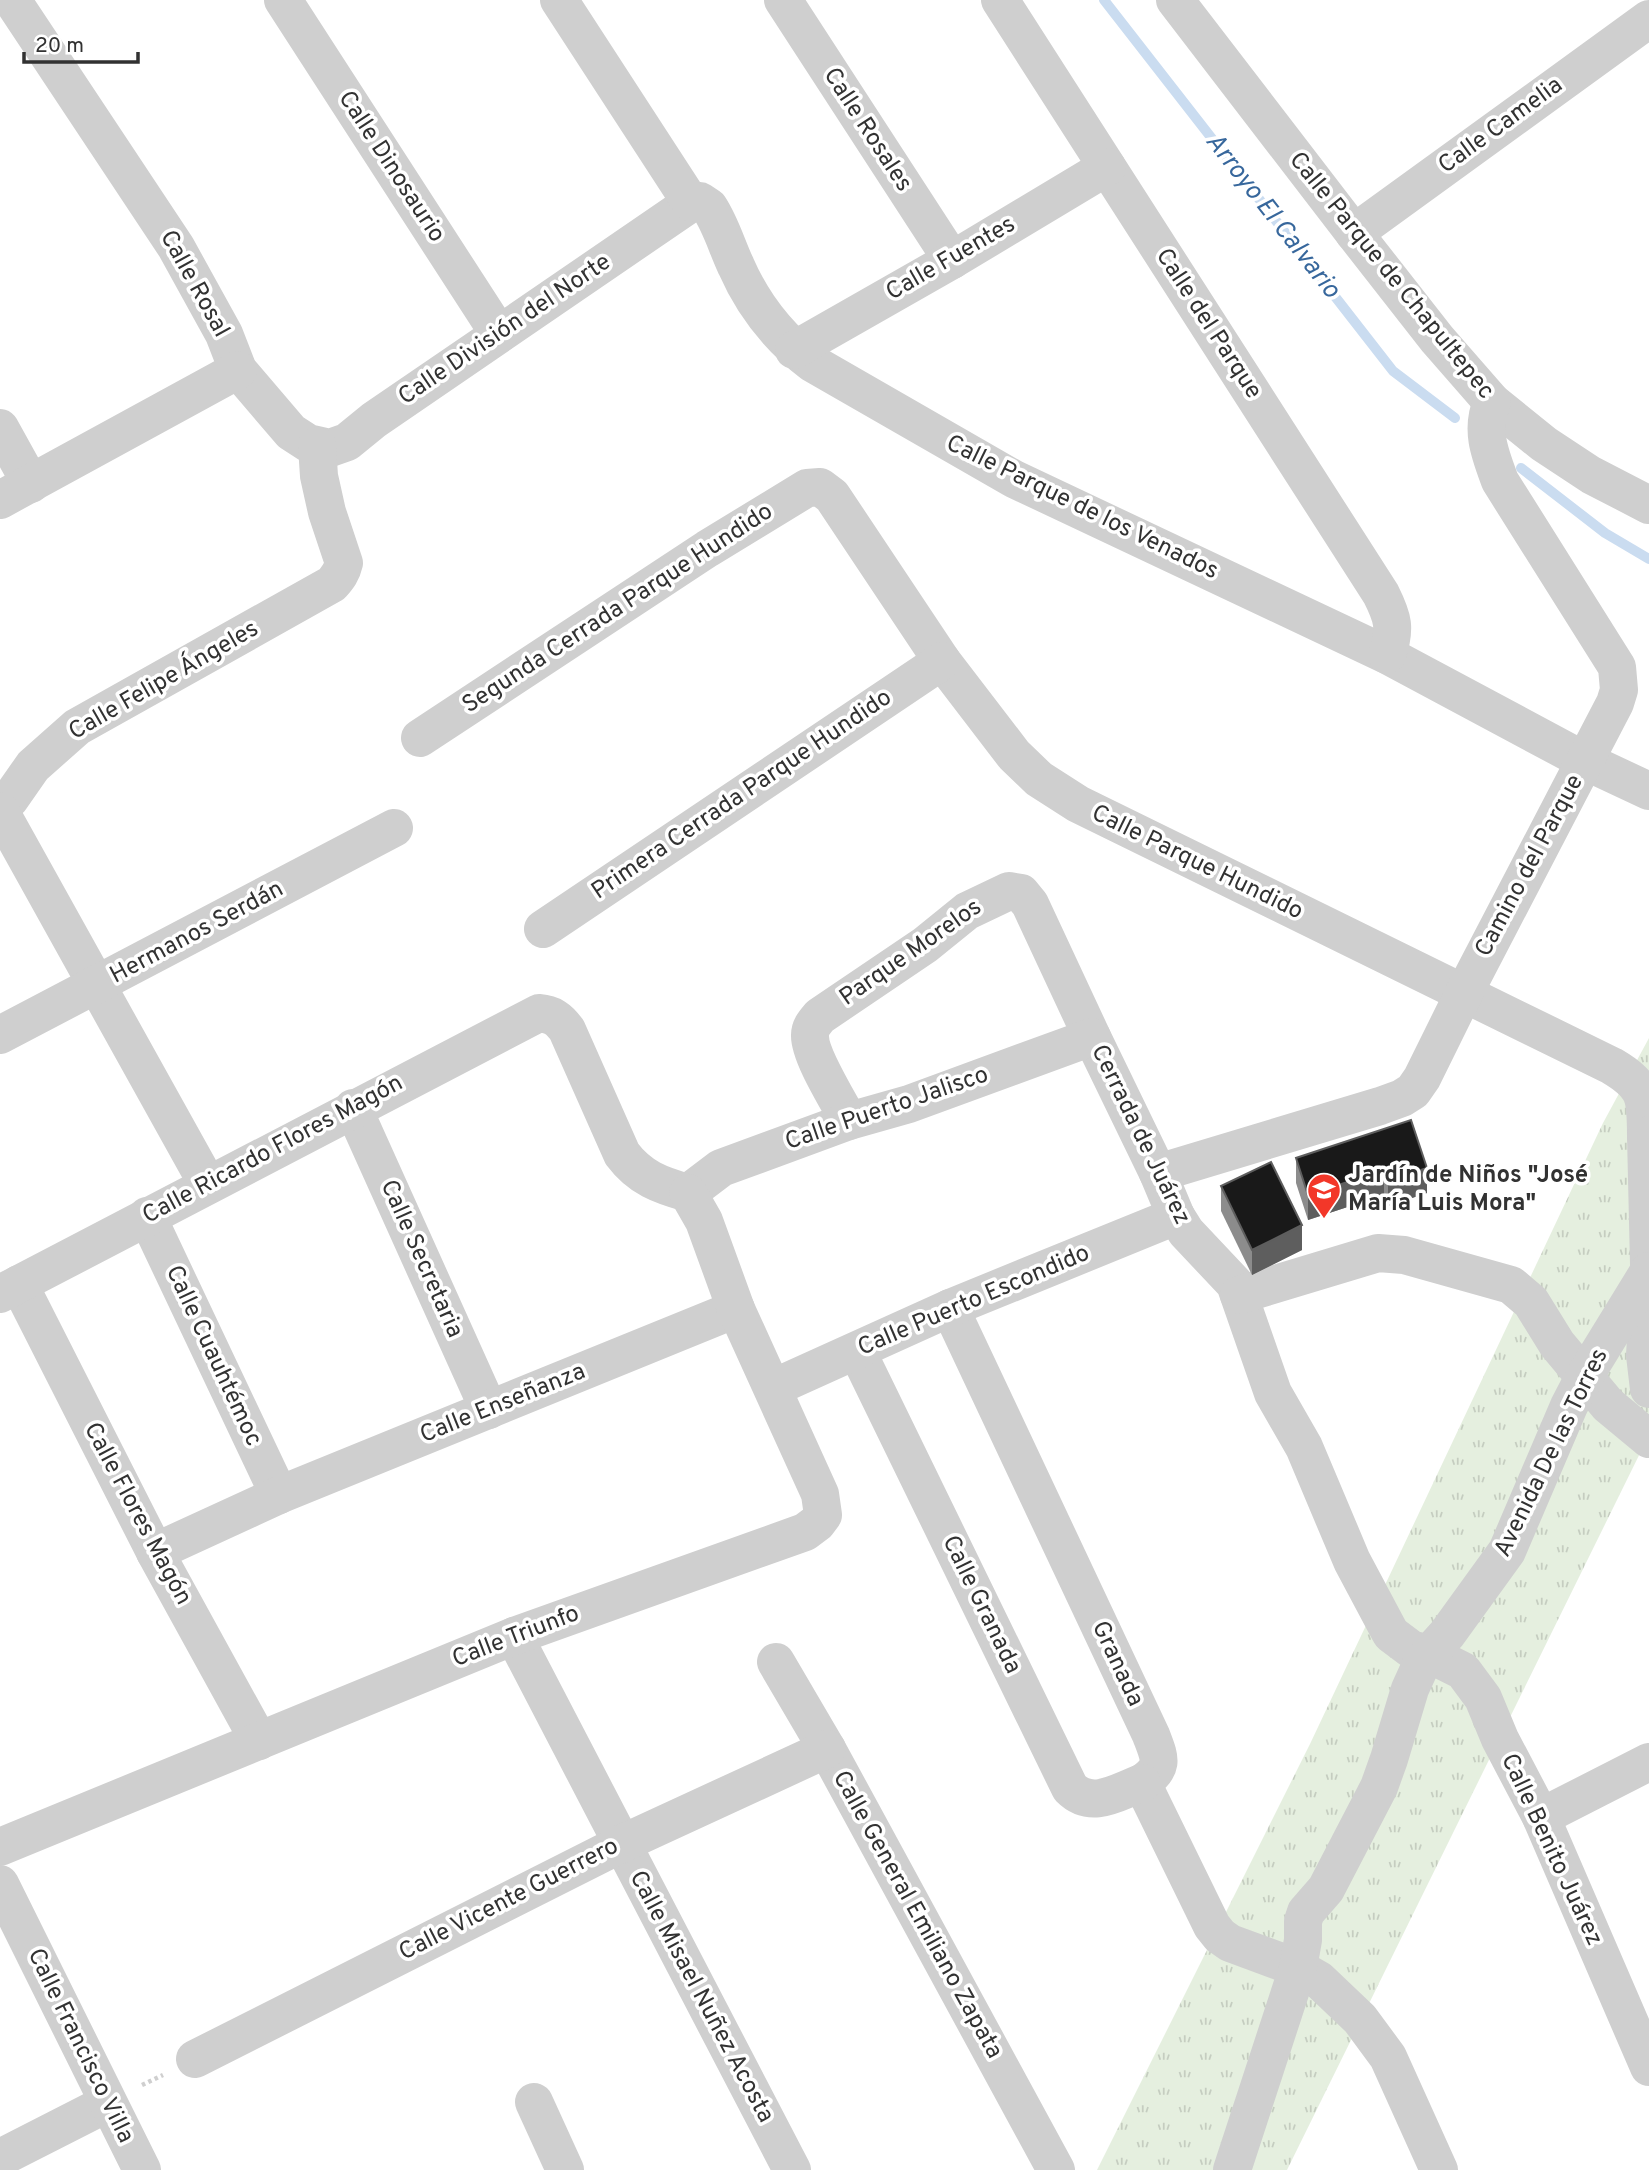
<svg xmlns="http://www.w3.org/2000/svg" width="1649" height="2170" viewBox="0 0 1649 2170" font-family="Overpass,sans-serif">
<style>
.grass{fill:url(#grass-tufts)}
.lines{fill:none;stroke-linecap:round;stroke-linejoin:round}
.stream{stroke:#cadcf0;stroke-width:10}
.path{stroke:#cfcfcf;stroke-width:4.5;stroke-dasharray:3.5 3.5;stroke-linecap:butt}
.minor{stroke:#cfcfcf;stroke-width:38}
.tertiary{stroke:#cfcfcf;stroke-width:38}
.wall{fill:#8c8c8c}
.shaded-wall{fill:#5e5e5e}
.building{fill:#191919;stroke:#5e5e5e;stroke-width:2}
.labels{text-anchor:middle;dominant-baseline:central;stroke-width:7;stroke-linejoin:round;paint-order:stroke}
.street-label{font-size:24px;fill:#323232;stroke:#fff}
.poi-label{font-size:24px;font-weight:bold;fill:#323232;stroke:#fff;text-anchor:start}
.water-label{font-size:26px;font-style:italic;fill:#37679c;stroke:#fff}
</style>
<defs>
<pattern id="grass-tufts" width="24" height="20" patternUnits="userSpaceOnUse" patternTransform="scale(1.75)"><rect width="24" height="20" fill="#e5efdf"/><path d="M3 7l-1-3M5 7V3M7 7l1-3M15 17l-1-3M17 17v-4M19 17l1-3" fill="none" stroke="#c5cdc0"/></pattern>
</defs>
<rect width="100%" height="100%" fill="#fff"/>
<!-- grass -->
<path class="grass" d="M1649,1038v397l-362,735h-190l213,-426 293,-621z"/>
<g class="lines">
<!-- stream -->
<g class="stream">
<path d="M1104,0l289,371 62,47"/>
<path d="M1521,468l84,65 44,26"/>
</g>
<!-- path -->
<path class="path" d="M142,2085l21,-10"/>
<!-- minor -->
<g class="minor">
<path d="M12,0l164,247 48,87 14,36 53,62 17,11 22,5 17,-6 27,-22 317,-217"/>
<path d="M283,0l216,334"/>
<path d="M559,0l132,203 9,-2 9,6c12,18 18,40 27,59 17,39 42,71 76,97l202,116 373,176 198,106 64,30"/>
<path d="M783,0l169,260"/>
<path d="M1000,0l381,594c12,24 15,34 6,61"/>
<path d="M1175,0l179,233 83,106 55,63 52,42 47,31 58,30"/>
<path d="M1354,233l295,-214"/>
<path d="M794,350l158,-90 155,-93"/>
<path d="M0,428l31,56"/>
<path d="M0,500l238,-130"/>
<path d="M420,738l287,-189 100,-61 13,-1 12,9 110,165 72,94 25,24 39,25 534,262c34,20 34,32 34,70"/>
<path d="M0,808l10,-9 23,-33 44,-39 255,-143c6,-7 10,-12 12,-21l-17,-51 -8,-36 -2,-30"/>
<path d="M0,811l208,374"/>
<path d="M543,929l399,-268"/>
<path d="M0,1035l394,-207"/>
<path d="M353,1108l136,302"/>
<path d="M849,1121c-10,-19 -40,-66 -39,-86 0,-8 5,-13 10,-19l105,-71 42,-34 42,-20 12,2 9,11 62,133 66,136 18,43 10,16 49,52 38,109 31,54 48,114 33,62 6,11 20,15 18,5 34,17 20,27 17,41 41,78 108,250"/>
<path d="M1649,1135l-3,1 3,128"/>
<path d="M1158,1173l222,-67 22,-8 11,-7 9,-13 42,-85 151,-290 4,-13 -2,-23 -117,-186c-10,-27 -20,-51 -8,-79"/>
<path d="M688,1193l33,-25 128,-47 60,-17 183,-67"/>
<path d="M147,1216l132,279"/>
<path d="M19,1284l136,268 104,189"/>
<path d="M1649,1293l-4,62 4,34"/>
<path d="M0,1294l539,-281c13,1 20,6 28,17l55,124c18,24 38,31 66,39"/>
<path d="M1239,1295l139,-42 26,2 107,30 20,17 26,42 51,61 41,34"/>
<path d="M950,1308l201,427c9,24 14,32 -9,48l70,143 8,10 10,7 68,25 21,12 41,39 28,38 51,113"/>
<path d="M857,1351l213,437c22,22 47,4 72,-5"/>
<path d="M773,1388l177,-80 226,-92"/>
<path d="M155,1552l124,-57 457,-186"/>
<path d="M514,1636l278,534"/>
<path d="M776,1662l51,87 229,421"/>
<path d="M1541,1817l108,-55"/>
<path d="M0,1847l514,-211 291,-104 12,-9 6,-8 -3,-21 -84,-185 -32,-88 -16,-28"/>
<path d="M195,2059l426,-215 206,-95"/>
<path d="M534,2102l31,68"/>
<path d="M0,2158l108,-55"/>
<path d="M1232,2170l66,-202 5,-28v-19l3,-9 20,-23 53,-102 10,-28 21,-70 10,-22 9,-13 18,-20 60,-83 62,-145 15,-29 65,-106"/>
</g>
<!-- tertiary -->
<path class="tertiary" d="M0,1884l142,286"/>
</g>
<!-- wall -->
<g class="wall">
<path d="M1411,1120l16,73 -39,13 -4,-11 -76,25 -12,-37v-25z"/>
<path d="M1221,1186l81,64 -50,25 -31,-64z"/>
</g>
<!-- shaded-wall -->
<g class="shaded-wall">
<path d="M1427,1168v25l-39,13v-25z"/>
<path d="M1384,1170v25l-76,25v-25z"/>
<path d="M1302,1225v25l-50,25v-25z"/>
</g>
<!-- building -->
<g class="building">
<path d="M1411,1120l16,48 -39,13 -4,-11 -76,25 -12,-37z"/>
<path d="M1271,1162l31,63 -50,25 -31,-64z"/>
</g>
<!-- icons -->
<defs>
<g id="school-pin" transform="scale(1.75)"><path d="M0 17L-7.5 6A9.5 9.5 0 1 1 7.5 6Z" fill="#f33729" stroke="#fff"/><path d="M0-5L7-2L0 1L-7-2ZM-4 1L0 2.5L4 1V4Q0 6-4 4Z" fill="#fff"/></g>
</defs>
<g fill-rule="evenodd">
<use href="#school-pin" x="1324" y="1190"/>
</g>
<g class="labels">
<!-- street labels -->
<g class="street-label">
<text transform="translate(1501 126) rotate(-36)">Calle Camelia</text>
<text transform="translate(867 130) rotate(57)">Calle Rosales</text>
<text transform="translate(391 167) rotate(57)">Calle Dinosaurio</text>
<text transform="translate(951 259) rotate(-30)">Calle Fuentes</text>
<text transform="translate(1391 276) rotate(51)">Calle Parque de Chapultepec</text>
<text transform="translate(194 284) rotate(61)">Calle Rosal</text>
<text transform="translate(1208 324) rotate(57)">Calle del Parque</text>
<text transform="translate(505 330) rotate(-34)">Calle División del Norte</text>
<text transform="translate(1082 508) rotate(26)">Calle Parque de los Venados</text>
<text transform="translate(618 609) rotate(-33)">Segunda Cerrada Parque Hundido</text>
<text transform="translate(164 681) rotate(-30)">Calle Felipe Ángeles</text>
<text transform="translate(742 795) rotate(-34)">Primera Cerrada Parque Hundido</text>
<text transform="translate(1197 863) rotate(26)">Calle Parque Hundido</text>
<text transform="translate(1530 866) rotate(-62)">Camino del Parque</text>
<text transform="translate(197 933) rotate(-28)">Hermanos Serdán</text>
<text transform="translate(911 953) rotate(-35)">Parque Morelos</text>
<text transform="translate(887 1109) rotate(-19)">Calle Puerto Jalisco</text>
<text transform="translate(1140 1135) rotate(64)">Cerrada de Juárez</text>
<text transform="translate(273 1150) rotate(-28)">Calle Ricardo Flores Magón</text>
<text transform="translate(421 1259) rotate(66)">Calle Secretaria</text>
<text transform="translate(974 1301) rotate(-23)">Calle Puerto Escondido</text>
<text transform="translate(213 1356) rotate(65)">Calle Cuauhtémoc</text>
<text transform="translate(503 1404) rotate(-22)">Calle Enseñanza</text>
<text transform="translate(1552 1453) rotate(-64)">Avenida De las Torres</text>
<text transform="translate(137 1514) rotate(62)">Calle Flores Magón</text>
<text transform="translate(981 1605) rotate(64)">Calle Granada</text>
<text transform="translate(516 1637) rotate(-21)">Calle Triunfo</text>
<text transform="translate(1117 1664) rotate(65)">Granada</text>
<text transform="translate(1551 1850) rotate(65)">Calle Benito Juárez</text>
<text transform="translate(509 1900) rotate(-27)">Calle Vicente Guerrero</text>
<text transform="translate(917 1915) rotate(61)">Calle General Emiliano Zapata</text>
<text transform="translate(701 1997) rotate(62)">Calle Misael Nuñez Acosta</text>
<text transform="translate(80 2046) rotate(64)">Calle Francisco Villa</text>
</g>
<!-- poi labels -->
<g class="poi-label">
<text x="1348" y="1176">Jardín de Niños "José<tspan x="1348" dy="28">María Luis Mora"</tspan></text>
</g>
<!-- water labels -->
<g class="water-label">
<text transform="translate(1272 216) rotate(52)">Arroyo El Calvario</text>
</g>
</g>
<!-- scale -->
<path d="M24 52v10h114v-10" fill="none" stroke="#323232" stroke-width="3.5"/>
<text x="35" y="52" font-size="21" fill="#323232" stroke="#ffffff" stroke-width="5" paint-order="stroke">20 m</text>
</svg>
